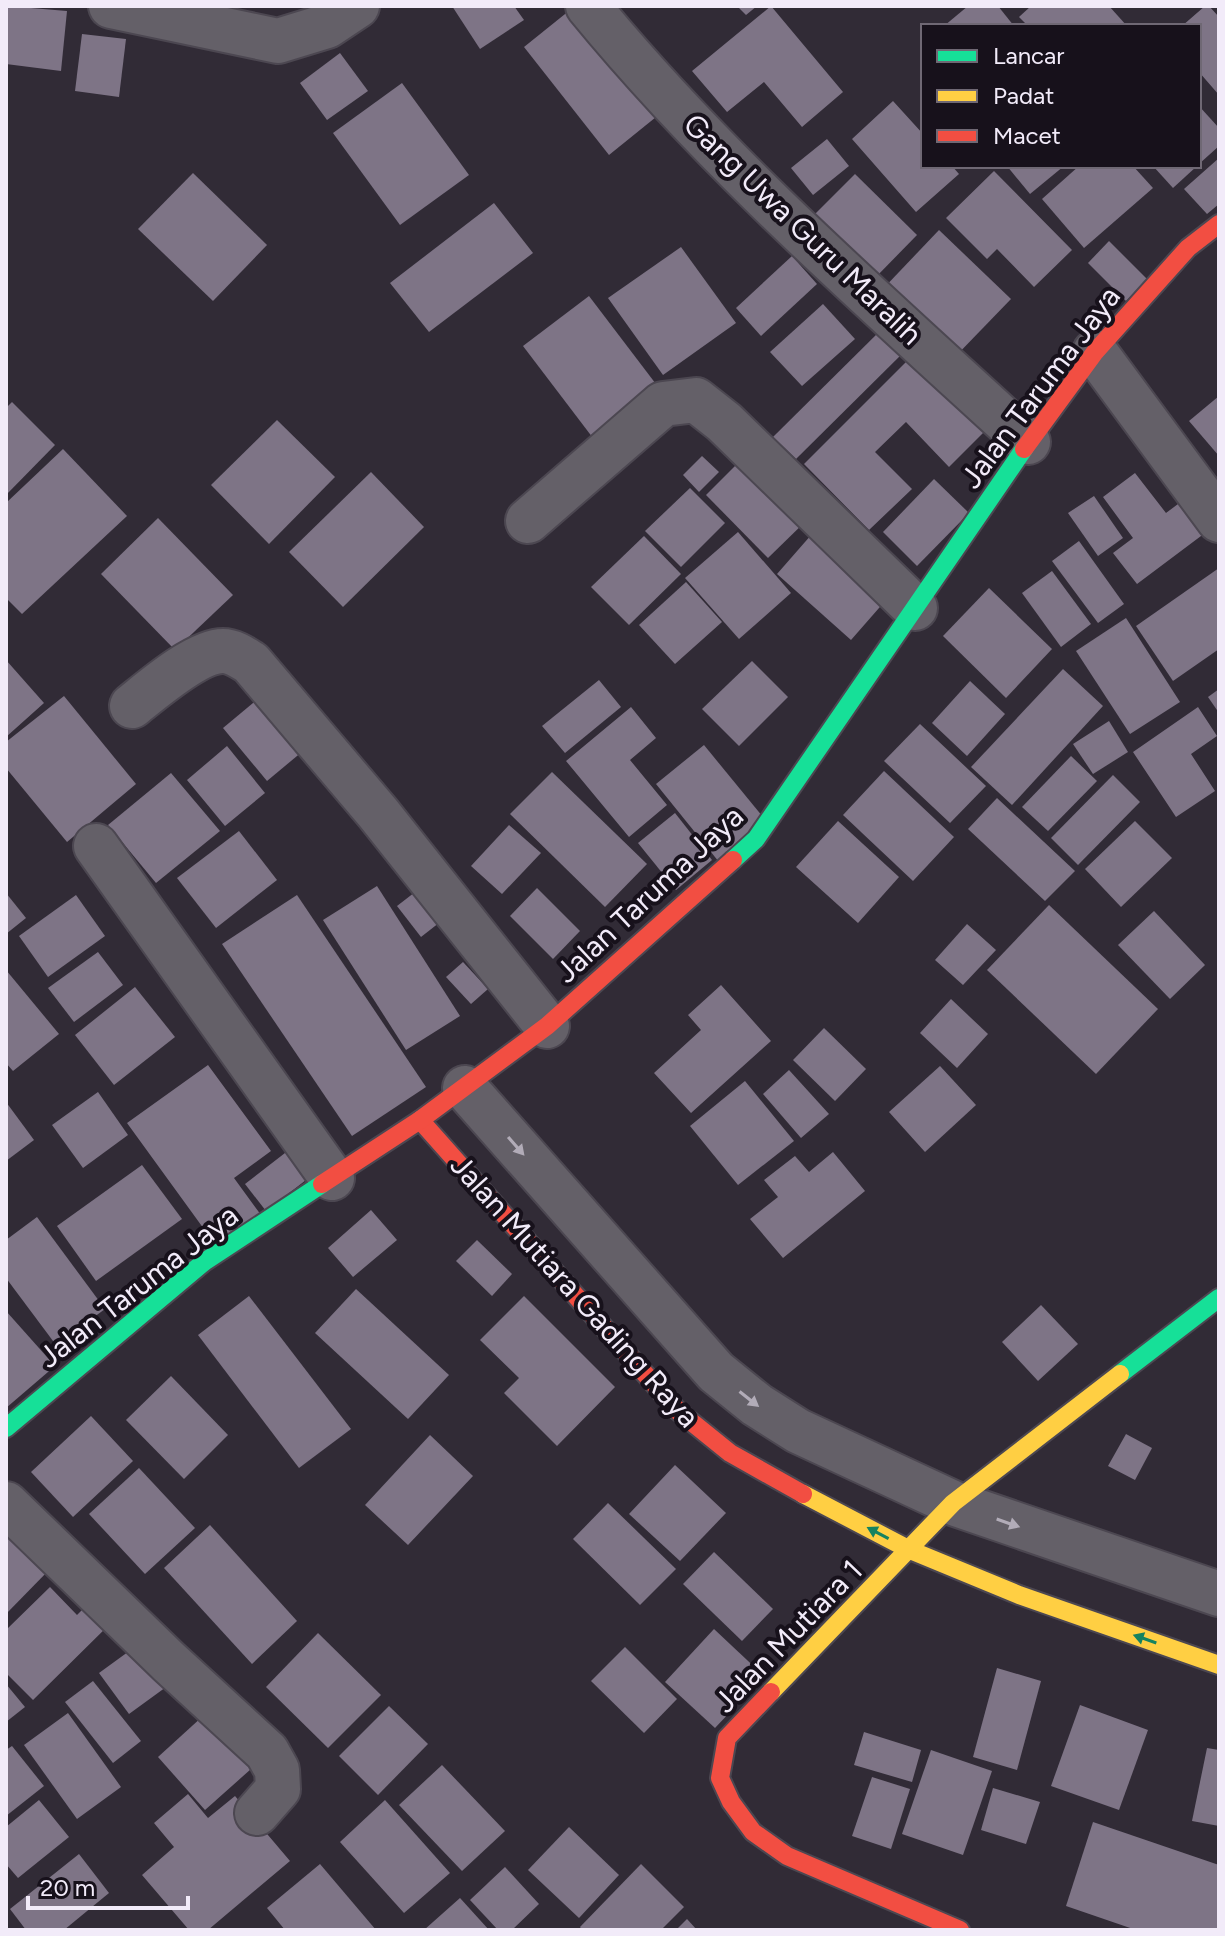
<svg xmlns="http://www.w3.org/2000/svg" width="1225" height="1936" viewBox="0 0 1225 1936" font-family="Figtree,sans-serif">
<style>
.building{fill:#7e7486}
.lines{fill:none;stroke-linecap:round;stroke-linejoin:round}
.street-casing{stroke:#4c4751;stroke-width:48}
.fast-casing{stroke:#4c4751;stroke-width:22}
.slow-casing{stroke:#4c4751;stroke-width:22}
.jam-casing{stroke:#4c4751;stroke-width:22}
.street{stroke:#646068;stroke-width:44}
.fast{stroke:#16e098;stroke-width:18}
.slow{stroke:#ffcf43;stroke-width:18}
.jam{stroke:#f24e42;stroke-width:18}
.oneway{fill:#b2acb8}
.oneway2{fill:#168360}
.labels{text-anchor:middle;dominant-baseline:central;stroke-width:8;stroke-linejoin:round;paint-order:stroke}
.street-label{font-size:30px;fill:#f2ebf9;stroke:#17111b}
</style>
<rect width="100%" height="100%" fill="#312b36"/>
<!-- building -->
<g class="building">
<path d="M7,6l60,5 -6,60 -55,-7z"/>
<path d="M452,6h62l10,14 -44,29z"/>
<path d="M575,6l86,107 -52,42 -85,-108z"/>
<path d="M737,6h20l-11,9z"/>
<path d="M771,6l72,86 -41,35 -38,-45 -37,30 -35,-41z"/>
<path d="M968,6h30l16,20h-70z"/>
<path d="M1031,6h78l18,20h-99l-9,-9z"/>
<path d="M1205,6h4l10,11v78l-20,-23v-46h-17z"/>
<path d="M82,34l44,5 -7,58 -44,-6z"/>
<path d="M340,53l28,38 -41,29 -27,-37z"/>
<path d="M402,83l67,92 -69,50 -67,-92z"/>
<path d="M893,101l30,33v32h29l7,8 -43,38 -64,-73z"/>
<path d="M1199,106l20,22v18l-20,18z"/>
<path d="M827,139l22,27 -36,29 -22,-27z"/>
<path d="M1219,158v46l-12,10 -23,-25z"/>
<path d="M1007,166h57l-34,28z"/>
<path d="M1079,166h54l20,22 -69,60 -42,-49z"/>
<path d="M1153,166h44l-24,22z"/>
<path d="M994,171l78,79 -38,37 -37,-38 -10,10 -41,-41z"/>
<path d="M193,173l74,72 -54,56 -75,-72z"/>
<path d="M855,174l62,61 -43,44 -63,-61z"/>
<path d="M494,203l39,50 -104,79 -39,-49z"/>
<path d="M939,230l72,69 -59,61 -72,-68z"/>
<path d="M1109,241l38,38 -21,22 -38,-38z"/>
<path d="M681,247l55,76 -73,52 -55,-77z"/>
<path d="M792,256l25,28 -56,52 -25,-28z"/>
<path d="M589,296l73,96 -66,50 -73,-96z"/>
<path d="M823,304l32,35 -53,47 -32,-34z"/>
<path d="M884,327l22,23 -110,109 -23,-22z"/>
<path d="M915,353l74,74 -40,40 -43,-45 -31,30 37,37 -43,41 -65,-66z"/>
<path d="M1219,396v60l-30,-35z"/>
<path d="M12,402l43,43 -49,50v-87z"/>
<path d="M277,420l58,57 -66,67 -58,-59z"/>
<path d="M63,449l64,67 -105,98 -16,-16v-95z"/>
<path d="M746,455l63,63 -41,40 -62,-63z"/>
<path d="M702,456l17,16 -20,20 -16,-17z"/>
<path d="M371,472l53,55 -81,80 -54,-55z"/>
<path d="M1135,473l31,40 24,-18 23,32 -76,57 -24,-31 20,-15 -30,-41z"/>
<path d="M934,479l35,34 -52,53 -34,-34z"/>
<path d="M690,488l35,35 -44,44 -36,-36z"/>
<path d="M1094,496l29,42 -25,18 -30,-43z"/>
<path d="M158,518l75,77 -58,55 -74,-76z"/>
<path d="M819,526l74,66 -42,48 -74,-66z"/>
<path d="M738,532l53,61 -52,46 -54,-61z"/>
<path d="M644,536l37,38 -52,51 -38,-38z"/>
<path d="M1079,541l45,63 -26,19 -46,-62z"/>
<path d="M1219,568v81l-46,32 -37,-55z"/>
<path d="M1052,571l39,53 -30,23 -39,-54z"/>
<path d="M686,582l36,40 -47,42 -36,-39z"/>
<path d="M989,588l63,61 -46,49 -63,-62z"/>
<path d="M1126,618l54,84 -50,32 -54,-83z"/>
<path d="M6,660l38,43 -38,34z"/>
<path d="M752,661l36,36 -49,49 -37,-37z"/>
<path d="M1063,669l40,37 -91,99 -41,-38z"/>
<path d="M599,680l22,27 -56,46 -23,-27z"/>
<path d="M970,681l35,33 -38,42 -35,-33z"/>
<path d="M1219,689v24l-11,-16z"/>
<path d="M265,693l44,53 -42,35 -44,-53z"/>
<path d="M64,696l72,88 -69,58 -61,-74v-26z"/>
<path d="M631,707l25,31 -26,22 37,45 -38,32 -63,-76z"/>
<path d="M1198,707l19,29 -26,18 24,37 -39,26 -43,-65z"/>
<path d="M1109,721l19,31 -35,22 -20,-30z"/>
<path d="M920,724l66,62 -36,37 -66,-62z"/>
<path d="M704,745l63,77 -48,40 -63,-78z"/>
<path d="M227,746l38,47 -40,33 -38,-46z"/>
<path d="M1071,756l26,25 -49,50 -26,-24z"/>
<path d="M884,771l70,66 -41,44 -70,-66z"/>
<path d="M552,772l95,92 -42,43 -95,-93z"/>
<path d="M171,773l49,58 -64,52 -48,-58z"/>
<path d="M1113,775l27,27 -62,63 -27,-27z"/>
<path d="M997,798l78,73 -30,30 -77,-72z"/>
<path d="M675,813l37,47 -36,30 -38,-47z"/>
<path d="M838,821l61,56 -41,46 -62,-56z"/>
<path d="M1135,821l37,37 -51,49 -36,-38z"/>
<path d="M509,825l32,28 -39,41 -31,-28z"/>
<path d="M239,831l38,49 -61,48 -39,-50z"/>
<path d="M377,886l83,130 -54,34 -83,-130z"/>
<path d="M537,888l43,43 -27,28 -43,-43z"/>
<path d="M419,889l25,30 -23,18 -24,-31z"/>
<path d="M6,893l20,25 -20,16z"/>
<path d="M76,895l29,41 -57,41 -29,-41z"/>
<path d="M297,895l129,192 -74,49 -130,-192z"/>
<path d="M1049,905l109,104 -62,65 -109,-104z"/>
<path d="M1154,911l51,54 -35,34 -52,-54z"/>
<path d="M967,924l29,26 -33,35 -28,-25z"/>
<path d="M98,952l25,33 -49,37 -26,-34z"/>
<path d="M463,962l25,27 -17,15 -25,-27z"/>
<path d="M6,970l53,64 -46,37 -7,-8z"/>
<path d="M721,985l50,56 -80,72 -37,-40 47,-43 -13,-15z"/>
<path d="M135,987l40,50 -61,48 -39,-50z"/>
<path d="M951,999l37,35 -31,34 -37,-35z"/>
<path d="M824,1028l42,41 -31,32 -42,-41z"/>
<path d="M208,1065l63,86 -37,27 27,37 -44,32 -90,-124z"/>
<path d="M940,1066l36,39 -51,47 -36,-40z"/>
<path d="M789,1070l40,44 -28,24 -38,-44z"/>
<path d="M745,1081l49,60 -56,44 -48,-59z"/>
<path d="M98,1092l30,43 -45,33 -31,-43z"/>
<path d="M6,1102l28,38 -28,21z"/>
<path d="M294,1146l21,27 -49,38 -21,-27z"/>
<path d="M833,1152l32,39 -82,67 -33,-39 28,-22 -14,-17 31,-24 14,16z"/>
<path d="M142,1165l40,54 -86,62 -39,-55z"/>
<path d="M371,1210l26,30 -44,37 -25,-29z"/>
<path d="M37,1217l68,92 -49,36 -50,-67v-38z"/>
<path d="M477,1240l35,34 -20,22 -36,-35z"/>
<path d="M356,1289l93,86 -41,44 -93,-86z"/>
<path d="M249,1296l102,133 -52,39 -101,-133z"/>
<path d="M524,1296l91,91 -58,59 -53,-53 15,-15 -39,-38z"/>
<path d="M1041,1305l37,39 -40,37 -36,-39z"/>
<path d="M6,1311l49,55 -49,42z"/>
<path d="M171,1376l57,59 -44,44 -58,-59z"/>
<path d="M91,1416l42,45 -60,56 -42,-45z"/>
<path d="M1126,1434l26,14 -17,32 -27,-14z"/>
<path d="M430,1435l43,41 -65,69 -43,-40z"/>
<path d="M675,1465l51,48 -46,48 -51,-47z"/>
<path d="M139,1468l56,60 -50,46 -56,-60z"/>
<path d="M608,1503l68,66 -36,36 -67,-66z"/>
<path d="M210,1525l87,96 -45,43 -88,-96z"/>
<path d="M6,1528l43,42 -43,44z"/>
<path d="M714,1552l59,57 -31,32 -59,-57z"/>
<path d="M50,1587l27,28 17,-17 21,21 -82,81 -27,-27v-43z"/>
<path d="M714,1629l50,47 -49,52 -50,-46z"/>
<path d="M318,1633l63,62 -53,53 -62,-61z"/>
<path d="M143,1641l30,41 -44,32 -30,-41z"/>
<path d="M625,1647l52,52 -33,34 -53,-52z"/>
<path d="M997,1668l44,13 -24,89 -44,-13z"/>
<path d="M93,1681l48,60 -28,22 -48,-61z"/>
<path d="M6,1684l19,23 -19,15z"/>
<path d="M1080,1705l68,25 -29,80 -68,-24z"/>
<path d="M389,1706l39,38 -50,51 -39,-39z"/>
<path d="M68,1713l53,74 -44,32 -53,-74z"/>
<path d="M203,1716l48,53 -46,41 -47,-53z"/>
<path d="M864,1732l57,18 -9,32 -58,-17z"/>
<path d="M12,1746l32,40 -38,30v-66z"/>
<path d="M1207,1748l12,2v76l-27,-5z"/>
<path d="M931,1750l61,21 -29,84 -61,-21z"/>
<path d="M442,1765l63,66 -43,40 -63,-66z"/>
<path d="M872,1777l38,12 -19,60 -39,-13z"/>
<path d="M993,1788l47,14 -14,42 -45,-14z"/>
<path d="M188,1794l20,24 27,-22 55,65 -82,69h-19l-47,-55 32,-28 -20,-24z"/>
<path d="M39,1800l30,37 -51,41 -12,-14v-37z"/>
<path d="M385,1800l65,73 -46,40 -64,-71z"/>
<path d="M1093,1822l126,43v64l-83,1 -70,-24z"/>
<path d="M569,1827l50,48 -40,43 -51,-48z"/>
<path d="M79,1854l30,39 -45,37h-38l-16,-21z"/>
<path d="M320,1864l56,66h-91l-18,-22z"/>
<path d="M641,1864l43,43 -23,23h-79l-2,-3z"/>
<path d="M505,1867l34,37 -27,26h-14l-28,-30z"/>
<path d="M460,1898l29,32h-65z"/>
<path d="M687,1919l10,11h-21z"/>
</g>
<g class="lines">
<!-- street casing -->
<g class="street-casing">
<g id="street">
<path d="M111,6l167,35 49,-15 30,-20"/>
<path d="M588,6c131,160 288,296 440,436"/>
<path d="M1095,352l124,168"/>
<path d="M528,521l135,-117 33,-4 28,22 191,186"/>
<path d="M132,706c20,-16 65,-55 91,-55 10,0 20,7 28,12l127,150 169,213"/>
<path d="M96,846l236,332"/>
<path d="M465,1088l251,284 41,33 41,26 155,72 266,91"/>
<path d="M6,1504l163,158 98,90 10,18 1,19 -21,24"/>
</g>
</g>
<!-- fast casing -->
<g class="fast-casing">
<g id="fast">
<path d="M733,860l23,-21 268,-390"/>
<path d="M1120,1374l99,-76"/>
<path d="M6,1428l198,-166 118,-78"/>
</g>
</g>
<!-- slow casing -->
<g class="slow-casing">
<g id="slow">
<path d="M803,1494l107,56 109,45 200,70"/>
<path d="M771,1692l182,-189 167,-129"/>
</g>
</g>
<!-- jam casing -->
<g class="jam-casing">
<g id="jam">
<path d="M1024,449l71,-97 93,-104 31,-24"/>
<path d="M420,1120l258,291 52,42 73,41"/>
<path d="M322,1184l98,-64 127,-94 186,-166"/>
<path d="M771,1692l-44,46 -7,40 11,24 22,30 34,24 173,74"/>
</g>
</g>
<!-- street -->
<use href="#street" class="street"/>
<!-- fast -->
<use href="#fast" class="fast"/>
<!-- slow -->
<use href="#slow" class="slow"/>
<!-- jam -->
<use href="#jam" class="jam"/>
</g>
<!-- one-way arrows -->
<defs><path id="oneway-solid" d="M-6-.8H1V-3.2L6.5 0L1 3.2V.8H-6Z" transform="scale(2)"/></defs>
<g class="oneway">
<use href="#oneway-solid" transform="translate(516 1146) rotate(49)"/>
<use href="#oneway-solid" transform="translate(749 1399) rotate(38)"/>
<use href="#oneway-solid" transform="translate(1008 1523) rotate(19)"/>
</g>
<g class="oneway2">
<use href="#oneway-solid" transform="translate(878 1533) rotate(-152)"/>
<use href="#oneway-solid" transform="translate(1145 1639) rotate(-161)"/>
</g>
<g class="labels">
<!-- street labels -->
<g class="street-label">
<text transform="translate(803 229) rotate(44)">Gang Uwa Guru Maralih</text>
<text transform="translate(1040 387) rotate(-53)">Jalan Taruma Jaya</text>
<text transform="translate(649 894) rotate(-43)">Jalan Taruma Jaya</text>
<text transform="translate(138 1286) rotate(-38)">Jalan Taruma Jaya</text>
<text transform="translate(575 1291) rotate(48)">Jalan Mutiara Gading Raya</text>
<text transform="translate(788 1636) rotate(-46)">Jalan Mutiara 1</text>
</g>
</g>
<!-- border -->
<rect width="1225" height="1936" fill="none" stroke="#f2ebf9" stroke-width="16"/>
<!-- legend -->
<rect x="921" y="24" width="280" height="144" fill="#17111b" stroke="#6f6874" stroke-width="2"/>
<rect x="937" y="50" width="40" height="12" fill="#16e098" stroke="#6f6874" stroke-width="2"/>
<text x="993" y="64" font-size="24" fill="#f2ebf9">Lancar</text>
<rect x="937" y="90" width="40" height="12" fill="#ffcf43" stroke="#6f6874" stroke-width="2"/>
<text x="993" y="104" font-size="24" fill="#f2ebf9">Padat</text>
<rect x="937" y="130" width="40" height="12" fill="#f24e42" stroke="#6f6874" stroke-width="2"/>
<text x="993" y="144" font-size="24" fill="#f2ebf9">Macet</text>
<!-- scale -->
<path d="M28 1896v12h160v-12" fill="none" stroke="#f2ebf9" stroke-width="4"/>
<text x="40" y="1896" font-size="24" fill="#f2ebf9" stroke="#17111b" stroke-width="6" paint-order="stroke">20 m</text>
</svg>
